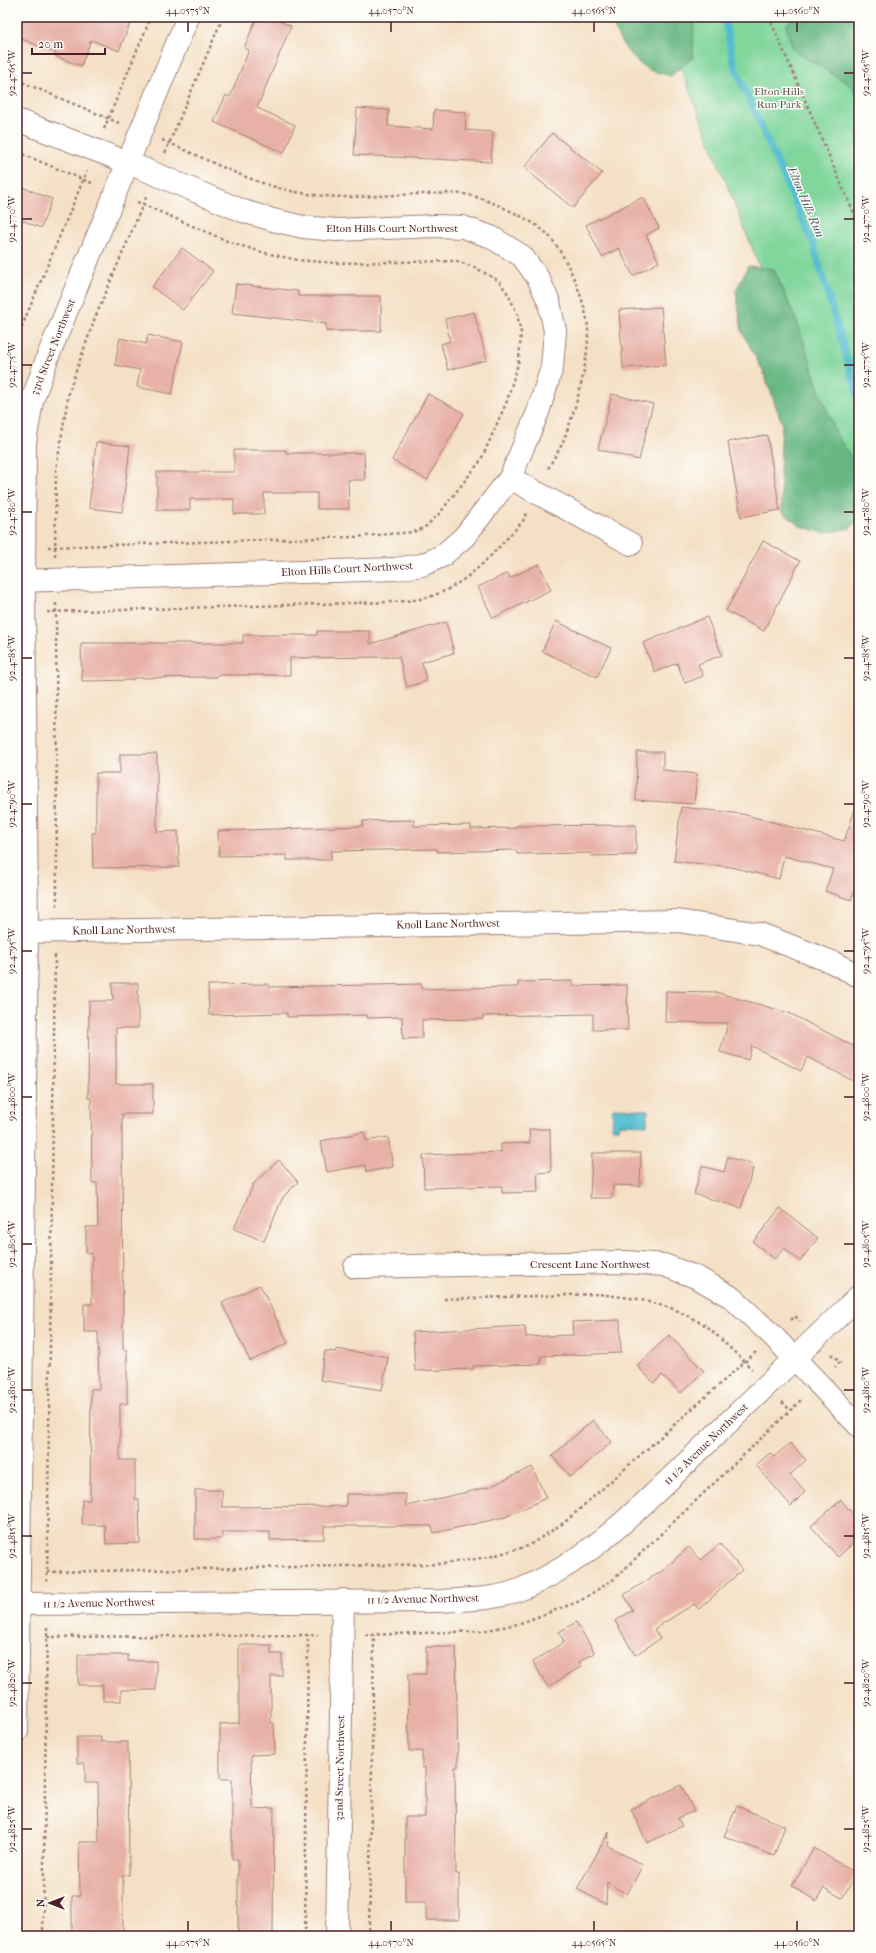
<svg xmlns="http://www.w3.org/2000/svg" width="876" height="1953" viewBox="0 0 876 1953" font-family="'IM FELL French Canon',serif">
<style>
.green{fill:#80d69b;stroke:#657a63}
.forest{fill:#68b783;stroke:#596b57}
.water{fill:#53bdcf;stroke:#4e6e7d}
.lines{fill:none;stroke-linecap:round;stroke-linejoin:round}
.stream{stroke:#53bdcf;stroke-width:7}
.building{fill:#e8b1a7}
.minor-casing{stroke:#9f8078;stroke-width:24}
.tertiary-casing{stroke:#9f8078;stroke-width:24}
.path{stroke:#9f8078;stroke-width:2.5;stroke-dasharray:3 3;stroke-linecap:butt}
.minor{stroke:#fff;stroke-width:22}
.tertiary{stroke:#fff;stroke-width:22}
.ticks{fill:none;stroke:#4a1f2b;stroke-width:1.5}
.labels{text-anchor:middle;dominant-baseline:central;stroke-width:3;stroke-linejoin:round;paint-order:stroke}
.park-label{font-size:11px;fill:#5a564d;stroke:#fdfcf7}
.street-label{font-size:11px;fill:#4a1f2b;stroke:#fdfcf7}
.water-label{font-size:12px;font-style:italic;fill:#4d5664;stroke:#fdfcf7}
.neatline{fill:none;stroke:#4a1f2b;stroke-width:1.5}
.ticks-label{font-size:10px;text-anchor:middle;fill:#4a1f2b}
</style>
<rect width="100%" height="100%" fill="#fdfcf7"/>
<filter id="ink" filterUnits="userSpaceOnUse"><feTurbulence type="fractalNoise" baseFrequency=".025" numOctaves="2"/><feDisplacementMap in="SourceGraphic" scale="8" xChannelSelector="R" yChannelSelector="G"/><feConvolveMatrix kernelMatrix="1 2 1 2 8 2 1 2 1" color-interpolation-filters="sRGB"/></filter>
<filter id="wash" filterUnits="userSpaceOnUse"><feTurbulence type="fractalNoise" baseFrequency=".012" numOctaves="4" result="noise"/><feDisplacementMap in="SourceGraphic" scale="16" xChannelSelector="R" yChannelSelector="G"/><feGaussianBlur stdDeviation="0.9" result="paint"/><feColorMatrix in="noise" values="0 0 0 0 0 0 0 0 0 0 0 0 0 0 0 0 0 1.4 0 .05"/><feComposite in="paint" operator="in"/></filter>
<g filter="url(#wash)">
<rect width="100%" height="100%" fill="#f4e0c5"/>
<!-- green -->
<path class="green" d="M664,17h195v500l-191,-481z"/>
<!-- forest -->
<g class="forest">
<path d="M613,17h81l-1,40 -22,19c-6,-2 -13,-3 -19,-5 -17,-6 -40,-36 -39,-54z"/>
<path d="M795,17h49l15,7v72l-7,-10 -59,-36 -7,-25z"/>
<path d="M748,266l26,3 25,58 20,63 19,47 21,33v49l-8,9 -27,5 -24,-7 -18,-14 -2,-42 2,-47 -19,-52 -21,-39 -6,-41z"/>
</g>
<!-- water -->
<path class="water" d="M613,1108l35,2 -1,15 -28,-1 -1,4h-6z"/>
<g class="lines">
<!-- stream -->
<path class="stream" d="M724,17l10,48 78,176 47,158"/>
</g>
<g id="blocks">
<!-- building -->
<g class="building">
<path d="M17,17h96l17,7 -11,27 -28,-11 -10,26 -26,-10 1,-3 -39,-16z"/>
<path d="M257,17h13l21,9 -34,82 38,17 -11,28 -70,-31 12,-27 4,2 19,-47 -5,-2z"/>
<path d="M357,108l32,2 -1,16 45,3 1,-19 32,2 -1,18 28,2 -2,30 -137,-7z"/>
<path d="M552,133l50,40 -29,35 -49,-40z"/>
<path d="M17,185l35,14 -11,29 -24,-10z"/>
<path d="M643,197l16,31 -13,7 13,27 -26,14 -14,-28 -17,9 -16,-32z"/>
<path d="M182,248l31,23 -30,39 -31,-23z"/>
<path d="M236,284l62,7v5h83v35h-55v-7l-94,-11z"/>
<path d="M661,307l5,58 -43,3 -4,-58z"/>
<path d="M474,312l13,48 -39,10 -7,-26 9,-3 -5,-22z"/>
<path d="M148,335l35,7 -11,52 -35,-7 3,-17 -25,-5 5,-27 26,6z"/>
<path d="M428,394l36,19 -37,67 -35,-20z"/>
<path d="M612,394l41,10 -14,56 -41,-11z"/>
<path d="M767,435l13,75 -39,7 -13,-75z"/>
<path d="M96,442l34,4 -8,66 -33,-4z"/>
<path d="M234,450h52v3h78l1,27h-17l1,29h-32v-16h-53v21h-30v-15h-44v11h-33v-38h77z"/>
<path d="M763,541l37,20 -36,70 -38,-20z"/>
<path d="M539,564l12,26 -58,28 -15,-31 30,-14 2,5z"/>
<path d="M707,617l15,38 -24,9 5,12 -18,7 -8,-20 -22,9 -12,-29z"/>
<path d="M556,621l55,27 -14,29 -55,-26z"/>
<path d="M446,622l8,31 -32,9 5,19 -20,6 -8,-30 -109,1v17h-73v2l-84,1v2l-51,1 -1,-38h162v-8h74v-4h53v13z"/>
<path d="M637,752h26v18l34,4 -3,30 -58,-4z"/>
<path d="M120,754h37v78l21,-1 1,36 -86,1 -1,-35h4v-60h24z"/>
<path d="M857,805l2,1v72l-8,22 -26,-9 8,-22 -49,-13 -5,23 -48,-12 -57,-6 7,-54 61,7 102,27z"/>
<path d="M414,820v6l57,-1v4l45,-1v-2l120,-1v30l-45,1v-3l-74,1 -1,-4 -79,2v-3l-106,2v9h-44v-5l-68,1 -1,-25 145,-5v-5z"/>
<path d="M573,981v5l54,-1 1,45h-35v-16l-110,2v3l-61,1v18l-19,1 -1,-22 -35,1v-3l-80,2v-4l-78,2 -1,-30 61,-1v3l153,-3v5l96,-2v-5z"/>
<path d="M112,983h26v45h-22v56h37v30h-31l1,236h4v54h-7v56h15v39h4l1,44 -34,1 -1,-19h-23v-25h8l1,-111h8l-1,-57h-14v-28h8v-51h-6v-26h12l-1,-44h-5l-1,-85h-3l1,-97h24z"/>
<path d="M666,991l49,1 74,21 70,36v35l-51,-27 -7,14 -49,-25 -4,14 -28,-8 8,-29 -63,-1z"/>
<path d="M529,1129h21l1,43 -14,1 1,19 -36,1v-7l-78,2 -1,-33 78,-3v-8l29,-1z"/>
<path d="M364,1132l2,9 22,-4 5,30 -26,5 -2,-7 -38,7 -6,-31z"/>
<path d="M592,1153h49l-1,33 -27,-1 -1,13h-22z"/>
<path d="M728,1157l26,8 -13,43 -47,-14 8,-28 22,6z"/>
<path d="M279,1160l19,22 -15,15 -19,44 -30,-12 20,-46z"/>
<path d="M780,1208l38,30 -18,23 -16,-13 -9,11 -22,-17z"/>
<path d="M260,1285l28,58 -38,18 -28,-58z"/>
<path d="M620,1320l1,33 -80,3v8l-68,2 1,3 -59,2 -2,-39 112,-6 1,11 47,-2 -1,-13z"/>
<path d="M669,1335l35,36 -23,22 -19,-18 -8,8 -17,-17z"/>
<path d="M336,1349l52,8 -6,33 -62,-10 5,-29 11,1z"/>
<path d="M593,1420l19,22 -41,35 -19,-21z"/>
<path d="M790,1443l16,17 -16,15 15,17 -14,14 -35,-41 14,-12 4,4z"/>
<path d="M532,1467l14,31 -41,19 -71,16 -2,-7h-108v13l-54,1v-8h-48v7h-27v-49h27v17l124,-1v-12h60v12l83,-19z"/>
<path d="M841,1500l18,21v17l-21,19 -27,-31z"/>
<path d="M720,1544l22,26 -43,39 -5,-5 -40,25 6,10 -25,16 -20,-34 18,-11 -9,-15 38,-24 27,-24 12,13z"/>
<path d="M576,1622l19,31 -16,9 3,4 -34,21 -15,-25 31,-20 -5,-10z"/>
<path d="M239,1645h32v9h11v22h-11v47h3l1,31 -24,1 1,54 22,-1 -1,128h-35v-77h-6v-80h-12v-55l19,-1z"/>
<path d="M426,1647h30l2,120h-3l1,107h3v46h-33v-18h-21v-85h20v-50l-3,1v-17h-13l-1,-77h18z"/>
<path d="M78,1655h50v6h28v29h-35v11h-18v-16h-25z"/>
<path d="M77,1737h24v5h27l1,133h-6v61h-51v-40h8l-1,-54h20l-1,-59h-13v-20h-8z"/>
<path d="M681,1785l13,26 -16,7 4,8 -35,17 -16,-34z"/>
<path d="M737,1806l48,20 -11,30 -50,-20z"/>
<path d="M609,1832l-1,14 35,19 -16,29 -20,-12 -1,22 -29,-15z"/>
<path d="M814,1848l43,26 -15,24 -18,-10 -8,13 -24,-15z"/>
</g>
</g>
</g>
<g filter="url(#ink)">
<use href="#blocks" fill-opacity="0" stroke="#9f8078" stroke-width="1"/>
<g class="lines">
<!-- minor casing -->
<g class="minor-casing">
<g id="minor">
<path d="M17,120l112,43 114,48 30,9 30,7 33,3 99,-4 28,1 28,10 31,19 16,22 11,24 6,29 -3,36 -14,45 -28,66 -46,59 -22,19 -20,9 -27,4 -378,12"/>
<path d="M510,478l121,66"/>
<path d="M17,932l661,-11 82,13 72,28 27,14"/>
<path d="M355,1267l271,-5 38,3 34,13 33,19 42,39 86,90"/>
<path d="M19,1604l422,-3c25,-2 54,-1 78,-11 73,-29 129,-91 185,-144 52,-50 103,-100 155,-150"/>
<path d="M337,1936l6,-336"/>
</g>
</g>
<!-- tertiary casing -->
<g class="tertiary-casing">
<path id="tertiary" d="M17,1731l10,-799 -3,-351 1,-139 7,-41 16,-45 140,-339"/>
</g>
<!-- path -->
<g class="path">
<path d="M769,17l90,208"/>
<path d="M17,80l102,43"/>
<path d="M104,129l47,-112"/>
<path d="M162,140c48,20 94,47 146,54 36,6 75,1 112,0 15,0 34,-2 50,1 19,5 59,23 74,36 20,17 43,72 44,98 1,33 -12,79 -24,110 -4,11 -12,21 -17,32"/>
<path d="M17,152l77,32"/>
<path d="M165,153l58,-136"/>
<path d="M17,338l70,-167"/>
<path d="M48,547l305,-10 60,-5 11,-4 15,-14 42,-54 26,-59 12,-41 2,-27 -4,-20 -9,-19 -9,-13 -23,-13 -19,-7 -122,2 -37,-3 -33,-7 -33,-10 -95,-41"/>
<path d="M55,556l1,-86 13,-79 26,-73 52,-123"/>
<path d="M56,603l1,305"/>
<path d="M47,612l308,-9c23,-1 56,0 77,-7 38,-13 64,-46 91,-75l3,-8"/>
<path d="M444,1299l154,-5 40,5 36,10 33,17 45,43"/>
<path d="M791,1320l4,-4 5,5"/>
<path d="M831,1354l9,8 -5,5"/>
<path d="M782,1402l8,8"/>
<path d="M47,1572l394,-8 48,-7 39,-11 37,-24 191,-170"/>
<path d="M47,1582l8,-627"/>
<path d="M365,1635l117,-4 36,-7 62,-23 34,-22 187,-179"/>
<path d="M47,1637l271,-2"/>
<path d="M43,1936l4,-309"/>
<path d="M305,1936l3,-301"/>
<path d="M369,1936l5,-301"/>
<path d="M853,1936l6,-10"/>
</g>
<!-- minor -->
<use href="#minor" class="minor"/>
<!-- tertiary -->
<use href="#tertiary" class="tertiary"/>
</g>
</g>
<!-- ticks -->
<path class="ticks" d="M188,22v10M391,22v10M594,22v10M797,22v10M22,73h10M844,73h10M22,219h10M844,219h10M22,365h10M844,365h10M22,512h10M844,512h10M22,658h10M844,658h10M22,804h10M844,804h10M22,951h10M844,951h10M22,1097h10M844,1097h10M22,1244h10M844,1244h10M22,1390h10M844,1390h10M22,1536h10M844,1536h10M22,1683h10M844,1683h10M22,1829h10M844,1829h10M188,1921v10M391,1921v10M594,1921v10M797,1921v10"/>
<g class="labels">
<!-- park labels -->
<g class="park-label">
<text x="779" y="91">Elton Hills<tspan x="779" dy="13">Run Park</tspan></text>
</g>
<!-- street labels -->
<g class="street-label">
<text x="392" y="228">Elton Hills Court Northwest</text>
<text transform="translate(53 347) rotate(-68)">33rd Street Northwest</text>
<text transform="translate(347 569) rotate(-3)">Elton Hills Court Northwest</text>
<text transform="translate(448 924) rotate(-1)">Knoll Lane Northwest</text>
<text transform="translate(124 930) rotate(-1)">Knoll Lane Northwest</text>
<text x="590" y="1264">Crescent Lane Northwest</text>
<text transform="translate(706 1444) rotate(-44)">11 1/2 Avenue Northwest</text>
<text transform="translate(423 1599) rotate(-1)">11 1/2 Avenue Northwest</text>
<text transform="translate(99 1603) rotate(-1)">11 1/2 Avenue Northwest</text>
<text transform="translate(340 1768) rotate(-89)">32nd Street Northwest</text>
</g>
<!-- water labels -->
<g class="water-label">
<text transform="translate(806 202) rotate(67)">Elton Hills Run</text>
</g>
</g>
<!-- margin -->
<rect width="876" height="1953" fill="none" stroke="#fdfcf7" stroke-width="44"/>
<!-- north arrow -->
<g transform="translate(50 1903) rotate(270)" stroke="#fdfcf7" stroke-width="3" paint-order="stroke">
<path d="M0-3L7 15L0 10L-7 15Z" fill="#4a1f2b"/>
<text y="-6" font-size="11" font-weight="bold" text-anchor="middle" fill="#4a1f2b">N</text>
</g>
<!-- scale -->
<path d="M32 48v6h73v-6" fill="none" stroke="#4a1f2b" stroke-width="2"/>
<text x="38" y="48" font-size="12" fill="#4a1f2b" stroke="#fdfcf7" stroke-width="3" paint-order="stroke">20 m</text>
<rect x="22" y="22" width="832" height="1909" class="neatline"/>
<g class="ticks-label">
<text x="188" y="14">44.0575°N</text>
<text x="391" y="14">44.0570°N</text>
<text x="594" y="14">44.0565°N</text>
<text x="797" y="14">44.0560°N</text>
<text transform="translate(865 73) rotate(-90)" y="4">92.4765°W</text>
<text transform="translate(11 73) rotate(-90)" y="4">92.4765°W</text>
<text transform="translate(865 219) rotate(-90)" y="4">92.4770°W</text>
<text transform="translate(11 219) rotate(-90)" y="4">92.4770°W</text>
<text transform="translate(865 365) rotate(-90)" y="4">92.4775°W</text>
<text transform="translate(11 365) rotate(-90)" y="4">92.4775°W</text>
<text transform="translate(865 512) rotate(-90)" y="4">92.4780°W</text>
<text transform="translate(11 512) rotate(-90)" y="4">92.4780°W</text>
<text transform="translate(865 658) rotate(-90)" y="4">92.4785°W</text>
<text transform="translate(11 658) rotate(-90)" y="4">92.4785°W</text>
<text transform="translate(865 804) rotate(-90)" y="4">92.4790°W</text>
<text transform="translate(11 804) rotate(-90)" y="4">92.4790°W</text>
<text transform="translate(865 951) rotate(-90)" y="4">92.4795°W</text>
<text transform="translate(11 951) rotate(-90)" y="4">92.4795°W</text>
<text transform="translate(865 1097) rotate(-90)" y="4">92.4800°W</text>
<text transform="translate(11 1097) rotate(-90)" y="4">92.4800°W</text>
<text transform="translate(865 1244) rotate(-90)" y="4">92.4805°W</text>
<text transform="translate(11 1244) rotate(-90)" y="4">92.4805°W</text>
<text transform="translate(865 1390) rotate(-90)" y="4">92.4810°W</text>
<text transform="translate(11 1390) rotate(-90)" y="4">92.4810°W</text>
<text transform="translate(865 1536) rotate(-90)" y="4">92.4815°W</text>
<text transform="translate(11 1536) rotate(-90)" y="4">92.4815°W</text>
<text transform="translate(865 1683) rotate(-90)" y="4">92.4820°W</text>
<text transform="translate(11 1683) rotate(-90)" y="4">92.4820°W</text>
<text transform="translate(865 1829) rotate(-90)" y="4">92.4825°W</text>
<text transform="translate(11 1829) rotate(-90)" y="4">92.4825°W</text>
<text x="188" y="1946">44.0575°N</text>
<text x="391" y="1946">44.0570°N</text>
<text x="594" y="1946">44.0565°N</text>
<text x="797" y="1946">44.0560°N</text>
</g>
</svg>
